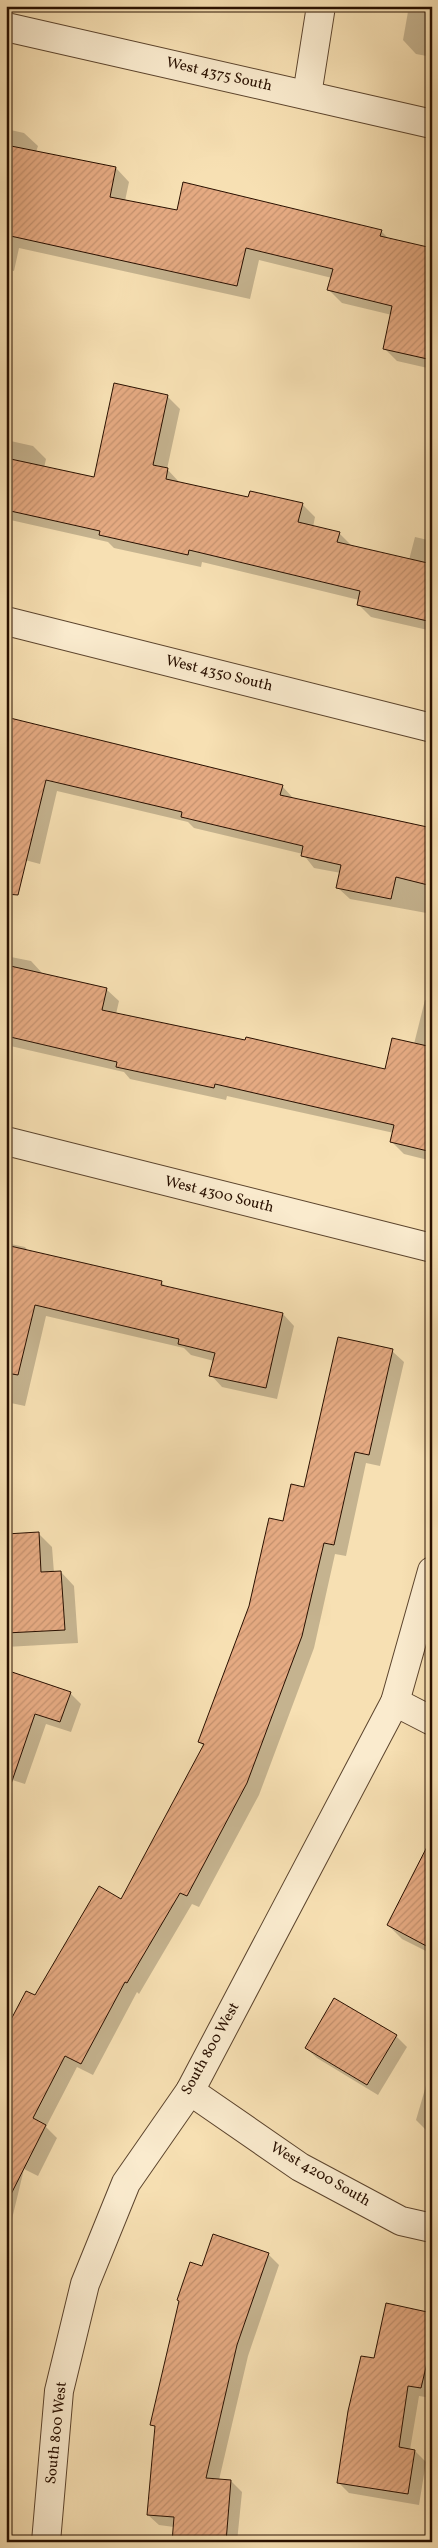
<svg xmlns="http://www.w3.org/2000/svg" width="438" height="2548" viewBox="0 0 438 2548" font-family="Vollkorn,serif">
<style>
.shadow{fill:#0003}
.building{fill:url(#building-hatch);stroke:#291000}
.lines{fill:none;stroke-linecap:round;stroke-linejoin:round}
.street-casing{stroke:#5c442d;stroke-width:30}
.street{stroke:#faebce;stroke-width:28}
.labels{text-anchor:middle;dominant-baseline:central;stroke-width:4.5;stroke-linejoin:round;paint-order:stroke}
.street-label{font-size:15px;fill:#291000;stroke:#faebce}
</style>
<defs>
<pattern id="building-hatch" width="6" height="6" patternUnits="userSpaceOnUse" patternTransform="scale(1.25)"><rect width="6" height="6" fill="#e5aa82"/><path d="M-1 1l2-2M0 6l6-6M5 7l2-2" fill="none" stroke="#c4916e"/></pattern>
</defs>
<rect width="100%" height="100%" fill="#f7e0b3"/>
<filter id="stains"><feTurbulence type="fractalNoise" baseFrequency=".004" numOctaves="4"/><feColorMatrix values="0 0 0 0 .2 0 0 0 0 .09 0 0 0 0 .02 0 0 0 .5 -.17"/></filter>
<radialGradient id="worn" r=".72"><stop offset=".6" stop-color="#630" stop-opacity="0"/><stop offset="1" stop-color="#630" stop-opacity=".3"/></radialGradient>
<!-- shadow -->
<g class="shadow">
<path d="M409,6h23v51l-16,-3 -13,-14z"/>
<path d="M6,129l18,4 14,13 -2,6 80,16 13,14 -4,19 53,10 203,20 8,8 43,10v120l-35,-8 -13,-13 8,-33 -50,-12 -13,-13 3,-12 -73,-18 -9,39 -231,-51 -5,23 -8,-2z"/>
<path d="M167,396l13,13 -13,60 13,14 69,16 53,5 13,13 -2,10 26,6 13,13 57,14 6,-23 17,4v90l-61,-14 -13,-13 1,-4 -157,-38 -1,5 -87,-19 -6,-6 -102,-23v-79l27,6 13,13 -2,9 51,10z"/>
<path d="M6,718l276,68 12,13 138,31v84l-82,-15 -12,-11 3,-15 -27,-5 -11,-14 -109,-26 -6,-6 -131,-31 -17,73 -34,-9z"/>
<path d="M6,956l25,5 12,13 63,15 13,12 -3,13 270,57 28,-27 11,-44 7,2v159l-28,-7 -12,-12 2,-9 -167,-37 -1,4 -96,-21 -6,-7 -118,-27z"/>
<path d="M6,1243l19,4 4,5 132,30 6,6 116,26 11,12 -17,73 -55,-12 -11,-12 3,-14 -23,-6 -7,-7 -138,-32 -21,90 -19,-4z"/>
<path d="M392,1351l12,11 -24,104 -14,-3 -20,93 -11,-2 -21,94 -55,147 -60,112 -7,-3 -53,90 -2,-2 -44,83 -16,-8 -31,60 11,11 -19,38 -14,-7 -18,75v-213l116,-131 82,-154 -5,-4 85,-219z"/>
<path d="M38,1533l14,14 2,26 7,-1 13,14 4,57 -72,4v-111z"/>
<path d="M6,1671l64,22 11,11 -10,28 -25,-8 -21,60 -19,-6z"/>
<path d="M432,1840v114l-30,-15 -14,-14z"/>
<path d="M396,2036l11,11 -29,48 -61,-37 -11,-10z"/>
<path d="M430,2072l2,1v59l-6,-2 -10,-10z"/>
<path d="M268,2254l11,11 -31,91 -29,124 12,1 11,11 -5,50h-64l1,-15 -15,-2 -11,-10 8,-86 -4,-5 51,-157z"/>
<path d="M432,2314v84l-13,-2 -9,54 5,1 11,11 -7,43 -70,-12 -11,-11 37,-122z"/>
</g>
<!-- building -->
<g class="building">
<path d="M6,145l110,22 -6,30 67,13 6,-28 199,48 -2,6 52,12v112l-49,-11 9,-43 -65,-16 6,-21 -87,-21 -9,38 -231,-51z"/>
<path d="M114,383l54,12 -15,70 15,3 -2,11 82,18 2,-6 53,12 -5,19 42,10 -3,10 95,22v58l-75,-17 3,-14 -171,-41 -1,5 -89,-20 1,-4 -94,-21v-52l88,19z"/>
<path d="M6,717l277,68 -3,10 152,33v58l-36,-9 -5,22 -55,-11 5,-23 -40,-9 2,-10 -122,-29 1,-5 -136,-32 -28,115 -12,-1z"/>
<path d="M6,965l101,23 -5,22 143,30 1,-3 139,32 7,-31 40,9v105l-42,-10 4,-17 -179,-41 -1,4 -98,-21 1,-5 -111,-26z"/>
<path d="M6,1245l156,36 -1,4 122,28 -17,75 -57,-12 6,-23 -37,-9 1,-5 -144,-34 -17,70 -12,-2z"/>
<path d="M338,1337l55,12 -24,106 -14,-3 -21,93 -10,-2 -22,93 -55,147 -60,113 -7,-3 -53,90 -2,-1 -44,82 -16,-8 -32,62 13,7 -40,79v-175l20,-38 9,4 64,-109 22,13 83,-155 -6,-2 51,-136 20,-88 14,3 8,-37 13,3z"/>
<path d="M39,1532l2,40 20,-1 4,59 -59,3v-99z"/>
<path d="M6,1670l65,22 -11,30 -25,-8 -24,70h-5z"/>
<path d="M432,1837v112l-45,-24z"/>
<path d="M334,1998l63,37 -30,50 -62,-37z"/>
<path d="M213,2234l56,19 -32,92 -31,133 25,2 -5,62h-54l2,-25 -27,-2 8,-89 -5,-1 29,-124 -2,-1 13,-38 12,4z"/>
<path d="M386,2303l46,10v29l-11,46 -13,-2 -9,61 16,3 -7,44 -71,-11 11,-72 13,-55 13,2z"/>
</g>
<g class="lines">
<!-- street casing -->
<g class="street-casing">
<g id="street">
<path d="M6,27l426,97"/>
<path d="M307,95l14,-89"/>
<path d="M6,621l426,107"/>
<path d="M6,1141l426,107"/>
<path d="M395,1702l37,19"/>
<path d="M190,2091l110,76 101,54 31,7"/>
<path d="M46,2542l13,-151 26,-107 41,-101 64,-92 205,-389 37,-131"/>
</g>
</g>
<!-- street -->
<use href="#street" class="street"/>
</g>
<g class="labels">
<!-- street labels -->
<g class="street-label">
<text transform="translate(219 75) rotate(13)">West 4375 South</text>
<text transform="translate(219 674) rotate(14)">West 4350 South</text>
<text transform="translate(219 1195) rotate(14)">West 4300 South</text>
<text transform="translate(211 2049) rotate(-61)">South 800 West</text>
<text transform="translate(320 2175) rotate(30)">West 4200 South</text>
<text transform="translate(57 2433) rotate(-84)">South 800 West</text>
</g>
</g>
<!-- margin -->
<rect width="438" height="2548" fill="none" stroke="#f7e0b3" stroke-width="25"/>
<rect x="8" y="8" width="423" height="2533" fill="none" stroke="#291000" stroke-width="2.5"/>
<rect x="12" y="12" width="413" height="2523" fill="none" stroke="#291000"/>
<rect width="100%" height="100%" filter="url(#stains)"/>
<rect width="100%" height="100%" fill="url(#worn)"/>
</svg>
